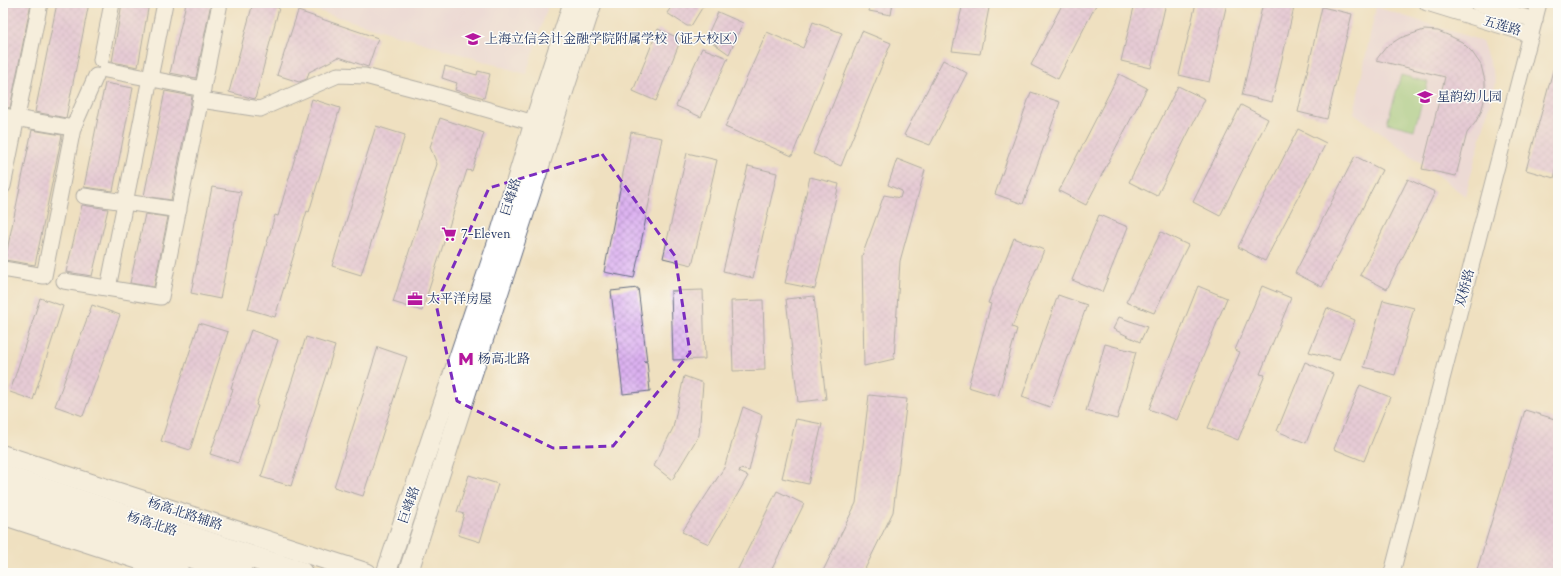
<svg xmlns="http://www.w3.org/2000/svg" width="1561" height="576" viewBox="0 0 1561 576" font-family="Cardo,'Noto Serif SC',serif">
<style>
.built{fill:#e9d2ee}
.pitch{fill:#8fcc81;stroke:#557e70}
.building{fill:url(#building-cross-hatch)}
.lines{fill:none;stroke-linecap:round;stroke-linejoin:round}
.minor-casing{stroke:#656d80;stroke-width:17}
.major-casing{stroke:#656d80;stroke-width:21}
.highway-casing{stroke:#656d80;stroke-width:24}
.minor{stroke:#fff;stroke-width:15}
.major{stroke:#fff;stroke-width:19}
.highway{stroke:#fff;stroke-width:22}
.marked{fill:none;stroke:#7b2cbf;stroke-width:3;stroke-dasharray:8 5;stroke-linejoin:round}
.labels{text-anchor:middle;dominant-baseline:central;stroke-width:3;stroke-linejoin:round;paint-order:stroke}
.street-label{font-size:13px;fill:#1b2f5e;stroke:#fdfcf7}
.poi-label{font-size:13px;fill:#1b2f5e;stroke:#fdfcf7;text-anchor:start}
</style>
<defs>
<pattern id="building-cross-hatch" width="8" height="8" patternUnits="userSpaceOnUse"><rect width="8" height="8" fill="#dcb1f0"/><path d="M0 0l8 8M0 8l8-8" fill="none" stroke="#b290c6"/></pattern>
</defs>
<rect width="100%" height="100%" fill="#fdfcf7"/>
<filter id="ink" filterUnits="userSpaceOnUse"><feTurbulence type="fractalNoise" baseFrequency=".025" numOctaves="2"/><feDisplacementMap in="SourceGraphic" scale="8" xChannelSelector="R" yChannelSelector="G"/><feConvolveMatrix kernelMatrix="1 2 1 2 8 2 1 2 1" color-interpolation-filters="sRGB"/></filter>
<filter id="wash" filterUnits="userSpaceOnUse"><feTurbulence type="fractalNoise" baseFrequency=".012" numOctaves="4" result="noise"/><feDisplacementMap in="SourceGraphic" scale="16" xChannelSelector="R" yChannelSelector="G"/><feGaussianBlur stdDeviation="0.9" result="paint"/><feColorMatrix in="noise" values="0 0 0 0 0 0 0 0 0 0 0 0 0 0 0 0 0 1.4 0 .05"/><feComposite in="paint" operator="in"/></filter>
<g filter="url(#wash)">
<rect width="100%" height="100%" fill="#efe0c0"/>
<!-- built -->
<g class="built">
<path d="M292,3h257l-23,71z"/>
<path d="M1376,7l106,34 14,41 -31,114 -111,-83z"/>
</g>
<!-- pitch -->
<path class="pitch" d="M1401,75l27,7 -14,48 -27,-7z"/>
<g id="blocks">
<!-- building -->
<g class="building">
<path d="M4,3h27l-21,105 -7,-1v-97z"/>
<path d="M57,3h32l-23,115 -31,-6z"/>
<path d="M122,3h27l-11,64 -26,-5z"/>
<path d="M186,3h25l-15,75 -26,-5z"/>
<path d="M253,3h9l17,5 -24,91 -26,-7z"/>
<path d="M674,3h31l-14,23h-4l-20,-13z"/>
<path d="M870,3h23l-2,12 -22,-4z"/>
<path d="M963,3h27l-10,51 -28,-3z"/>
<path d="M1063,3h34l-39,76 -27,-14z"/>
<path d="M1135,3h31l-15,65 -30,-7z"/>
<path d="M1196,3h31l-18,79 -30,-7z"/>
<path d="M1263,3h32l-23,99 -30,-7z"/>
<path d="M1322,7l30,7 -25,105 -29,-7z"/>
<path d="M298,11l80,27 -10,29 -29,-10 -30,15 -2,7 -8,3 -22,-7z"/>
<path d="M718,12l25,11 -14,31 -23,-16z"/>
<path d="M813,22l29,11 -50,123 -67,-29 42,-95 36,16z"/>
<path d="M658,29l23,10 -25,62 -23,-10z"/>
<path d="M1424,30l14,1 12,5 12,6 10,10 9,13 4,16v16l-4,15 -6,11 -8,10 -11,43 -34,-7 23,-92 -69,-17 10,-13 14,-9z"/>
<path d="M862,31l29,12 -50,123 -28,-12z"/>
<path d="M702,48l26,10 -27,59 -25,-11z"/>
<path d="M943,60l24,13 -37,72 -26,-10z"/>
<path d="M1555,63l3,1v99l-4,15 -28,-8z"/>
<path d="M445,66l32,9 1,-4 12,3 -6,24 -29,-8 2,-7 -15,-5z"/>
<path d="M1119,74l28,14 -61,117 -27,-14z"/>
<path d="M105,83l28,5 -20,103 -29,-4z"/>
<path d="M1178,86l27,13 -48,97 -28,-14z"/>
<path d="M165,91l27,5 -21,104 -27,-4z"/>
<path d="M1031,92l29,10 -37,102 -28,-10z"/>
<path d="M312,99l28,9 -31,104 -2,-1 -32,106 -27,-8 27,-94 3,1z"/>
<path d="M1241,105l27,14 -48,97 -27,-14z"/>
<path d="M440,118l44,15 -12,38 -5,-1 -45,141 -29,-9 44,-138 -7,-17z"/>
<path d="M376,126l29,9 -44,140 -29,-9z"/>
<path d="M1298,129l28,14 -61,118 -27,-14z"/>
<path d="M32,130l30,5 -27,130 -30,-5z"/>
<path d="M631,132l31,6 -28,140 -30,-6z"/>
<path d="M687,153l30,7 -25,105 -29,-7z"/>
<path d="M1355,156l27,14 -60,117 -27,-14z"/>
<path d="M897,159l28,11 -25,91 -6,98 -30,7 -2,-110 22,-61 16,3 2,-7 -14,-6z"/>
<path d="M748,166l29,7 -24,105 -30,-7z"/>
<path d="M810,177l29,7 -24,105 -30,-6z"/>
<path d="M1408,179l27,13 -48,97 -27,-14z"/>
<path d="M212,187l29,5 -21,107 -29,-6z"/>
<path d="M82,205l26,4 -16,67 -26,-4z"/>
<path d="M145,214l23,3 -14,70 -24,-4z"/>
<path d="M1099,215l29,12 -26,65 -30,-12z"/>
<path d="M1161,232l27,13 -34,68 -28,-11z"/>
<path d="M1014,238l30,12 -32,77 5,2 -19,67 -30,-9 23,-83 -3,-1z"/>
<path d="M1198,286l29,12 -50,122 -28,-11z"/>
<path d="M1262,286l29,12 -31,76 5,1 -27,65 -30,-12 32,-76 -5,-2z"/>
<path d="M638,288l9,73h-4l4,1 3,29 -27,3 -12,-103z"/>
<path d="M703,290l2,69 -32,1 -2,-69z"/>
<path d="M1058,295l29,10 -37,102 -28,-10z"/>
<path d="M814,296l12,103 -28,3 -12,-103z"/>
<path d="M40,298l23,8 -30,94 -23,-8z"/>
<path d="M763,300l2,70 -32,1 -2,-70z"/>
<path d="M1383,300l31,8 -19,67 -31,-8z"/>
<path d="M92,305l28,10 -37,101 -28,-10z"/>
<path d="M1327,308l28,12 -16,40 -30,-8z"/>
<path d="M1119,317l28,10 -7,15 -27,-13z"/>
<path d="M199,323l29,9 -38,118 -29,-9z"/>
<path d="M251,330l27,10 -22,65 2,1 -20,57 -28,-9 23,-65 -2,-1z"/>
<path d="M306,337l29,9 -44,140 -30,-9z"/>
<path d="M1105,344l31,8 -19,67 -31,-8z"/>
<path d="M378,347l29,10 -44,139 -29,-9z"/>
<path d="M1305,362l28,12 -27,69 -29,-12z"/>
<path d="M684,376l19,7 -4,52 -27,45 -18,-14 19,-38z"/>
<path d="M1360,385l30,12 -26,64 -30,-12z"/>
<path d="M869,395l38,4 -14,113 -30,61h-41l34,-70z"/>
<path d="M743,407l19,8 -13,56 -9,-2 -1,3 9,4 -39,68 -27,-12 42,-64z"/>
<path d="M1525,410l33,10v153h-82z"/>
<path d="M796,419l26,5 -14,60 -26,-6z"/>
<path d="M469,475l29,9 -18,58 -22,-7 6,-21 -7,-2z"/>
<path d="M777,491l27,13 -34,69h-34z"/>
</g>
</g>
</g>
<g filter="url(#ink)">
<use href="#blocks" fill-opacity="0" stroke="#656d80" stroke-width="1"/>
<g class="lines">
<!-- minor casing -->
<g class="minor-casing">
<g id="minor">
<path d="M1427,3l104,32"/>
<path d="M1477,3l58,17"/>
<path d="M101,60l11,-57"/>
<path d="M106,70l97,19"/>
<path d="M201,100l59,9 78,-34 27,1 65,17 104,30"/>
<path d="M3,116l70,12"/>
<path d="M3,186l37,-183"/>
<path d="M84,196l95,14"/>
<path d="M3,269l41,7 29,-148 23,-52"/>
<path d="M64,281l97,16 59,-294"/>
<path d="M108,288l57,-285"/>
<path d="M1392,573l147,-570"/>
</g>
</g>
<!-- major casing -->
<g class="major-casing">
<g id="major">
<path d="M3,455l364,118"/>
<path d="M3,515l177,58"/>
<path d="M386,573l111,-329 37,-121 39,-120"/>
<path d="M408,573l184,-570"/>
</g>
</g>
<!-- highway casing -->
<g class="highway-casing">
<g id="highway">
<path d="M3,476l298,97"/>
<path d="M3,495l238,78"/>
</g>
</g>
<!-- minor -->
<use href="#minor" class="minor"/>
<!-- major -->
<use href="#major" class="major"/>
<!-- highway -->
<use href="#highway" class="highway"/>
</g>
</g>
<!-- marked area -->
<path d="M0 0H1561V576H0ZM602,154l73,102 15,97 -77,93 -60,2 -96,-47 -21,-97 53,-116z" fill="#efe0c0" fill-opacity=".55" fill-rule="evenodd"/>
<path class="marked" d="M602,154l73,102 15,97 -77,93 -60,2 -96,-47 -21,-97 53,-116z"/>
<!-- icons -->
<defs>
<g id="school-bare" transform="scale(1.2)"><path d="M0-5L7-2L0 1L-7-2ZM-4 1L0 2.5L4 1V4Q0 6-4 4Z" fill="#b5179e" stroke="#fdfcf7" stroke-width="2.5" paint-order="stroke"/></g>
<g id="supermarket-bare" transform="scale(1.2)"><path d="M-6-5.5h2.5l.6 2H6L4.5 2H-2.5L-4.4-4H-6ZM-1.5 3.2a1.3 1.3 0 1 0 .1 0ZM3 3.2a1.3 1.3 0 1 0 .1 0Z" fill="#b5179e" stroke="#fdfcf7" stroke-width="2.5" paint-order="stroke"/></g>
<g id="office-bare" transform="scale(1.2)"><path d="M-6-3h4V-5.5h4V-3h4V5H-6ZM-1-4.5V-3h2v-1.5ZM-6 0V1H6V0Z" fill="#b5179e" stroke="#fdfcf7" stroke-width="2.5" paint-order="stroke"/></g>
<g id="metro-bare" transform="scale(1.2)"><path d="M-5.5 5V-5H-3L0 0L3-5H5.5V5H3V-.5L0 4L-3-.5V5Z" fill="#b5179e" stroke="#fdfcf7" stroke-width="2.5" paint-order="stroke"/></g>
</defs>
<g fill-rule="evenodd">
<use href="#school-bare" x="473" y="39"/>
<use href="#school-bare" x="1425" y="97"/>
<use href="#supermarket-bare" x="449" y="234"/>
<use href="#office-bare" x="415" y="299"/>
<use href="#metro-bare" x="466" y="359"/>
</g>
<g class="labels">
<!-- street labels -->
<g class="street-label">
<text transform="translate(1502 26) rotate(16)">五莲路</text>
<text transform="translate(511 197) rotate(-73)">巨峰路</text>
<text transform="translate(1465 288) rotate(-75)">双桥路</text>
<text transform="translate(409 505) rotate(-71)">巨峰路</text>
<text transform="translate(185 514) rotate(18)">杨高北路辅路</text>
<text transform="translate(152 524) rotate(18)">杨高北路</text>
</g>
<!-- poi labels -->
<g class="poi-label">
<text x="485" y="39">上海立信会计金融学院附属学校（证大校区）</text>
<text x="1437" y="97">星韵幼儿园</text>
<text x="461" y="234">7-Eleven</text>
<text x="427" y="299">太平洋房屋</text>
<text x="478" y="359">杨高北路</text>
</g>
</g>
<!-- margin -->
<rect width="1561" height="576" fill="none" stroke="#fdfcf7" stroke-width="16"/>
</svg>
